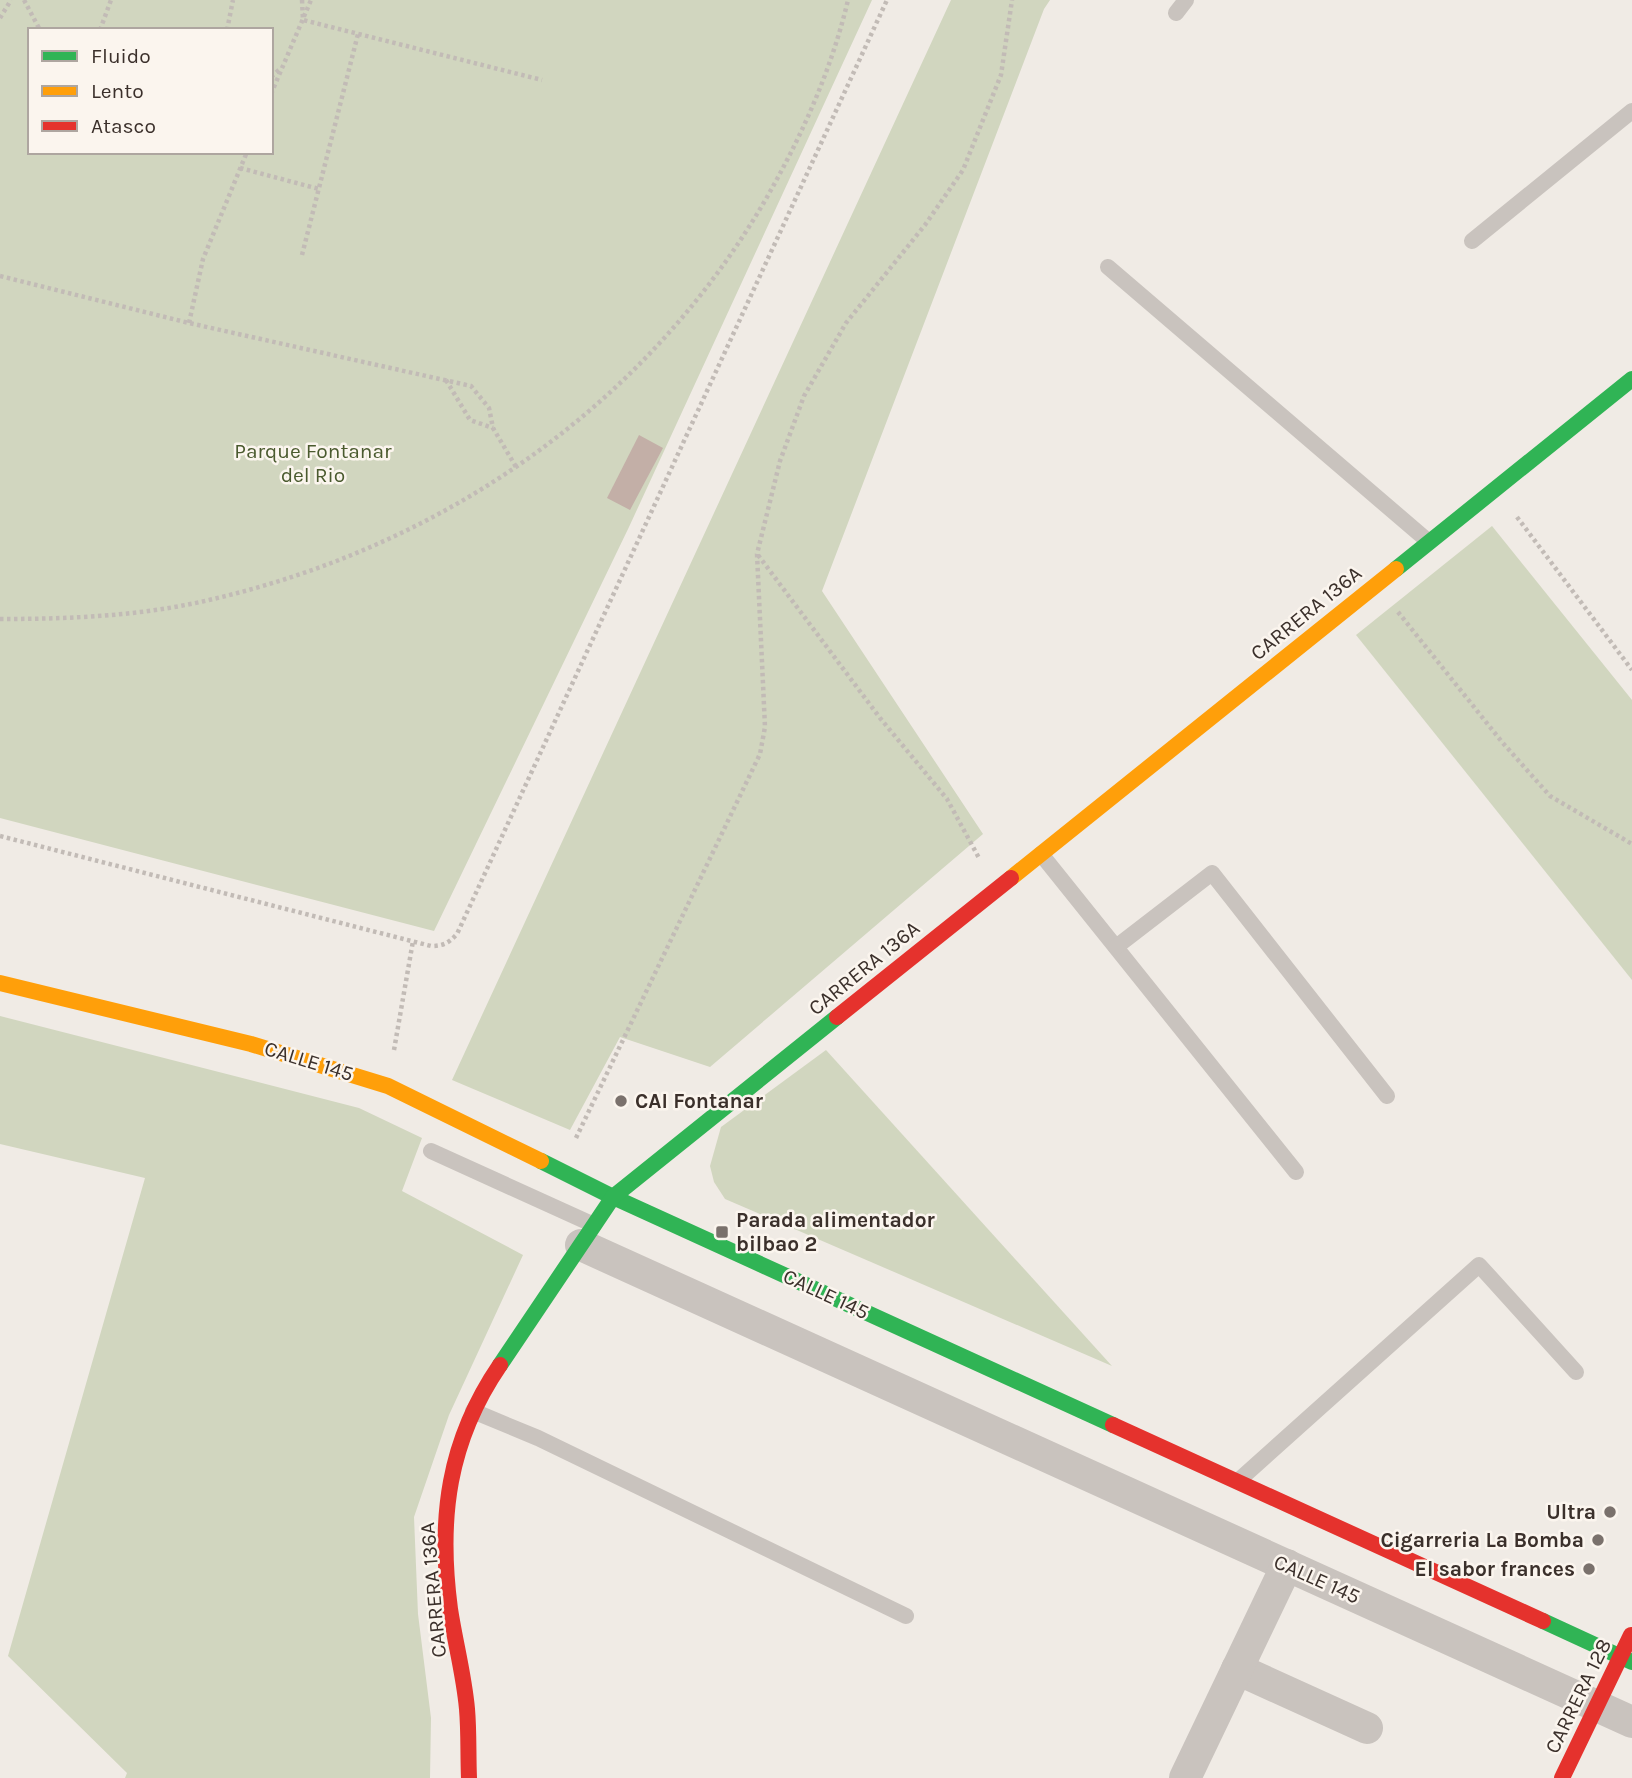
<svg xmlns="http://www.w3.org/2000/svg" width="1632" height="1778" viewBox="0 0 1632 1778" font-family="Karla,sans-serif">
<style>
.green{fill:#d1d6bf;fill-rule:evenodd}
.building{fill:#c3afa7}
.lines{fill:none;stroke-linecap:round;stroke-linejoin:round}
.path{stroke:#c2bbb6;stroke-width:4.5;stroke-dasharray:3.5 3.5;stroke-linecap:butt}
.lane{stroke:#c9c3be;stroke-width:16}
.street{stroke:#c9c3be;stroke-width:32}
.fast{stroke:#30b455;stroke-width:16}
.slow{stroke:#ff9f0a;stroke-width:16}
.jam{stroke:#e5322d;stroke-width:16}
.poi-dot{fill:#7a716c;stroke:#fbf5ee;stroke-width:2.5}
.labels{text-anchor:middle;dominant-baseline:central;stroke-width:5;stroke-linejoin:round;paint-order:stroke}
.park-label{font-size:21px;fill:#4a5a2e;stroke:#fbf5ee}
.street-label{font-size:21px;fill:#3b302b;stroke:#fbf5ee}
.poi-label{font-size:21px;font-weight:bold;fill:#3b302b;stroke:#fbf5ee;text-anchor:end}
</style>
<rect width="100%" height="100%" fill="#f0ebe5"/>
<!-- green -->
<g class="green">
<path d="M0,0h872l-243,527 -195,404 -434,-113zM30,30h241v122h-241z"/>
<path d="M951,0h99l-6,9 -222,582 161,243 -273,233 -90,-30 -50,93 -118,-50z"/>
<path d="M1492,526l140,174v280l-276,-345z"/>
<path d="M0,1016l359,92 63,30 -20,53 121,64 -74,160 -35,102 4,97 13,104 -1,60h-305l2,-5 -119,-117 137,-478 -145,-34z"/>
<path d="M826,1050l286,316 -387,-167 -11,-17 -4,-16 11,-39z"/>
</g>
<!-- building -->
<path class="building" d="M639,435l24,13 -33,62 -23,-12z"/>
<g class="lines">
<!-- path -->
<g class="path">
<path d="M24,0l16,30"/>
<path d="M302,0l1,20 239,60"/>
<path d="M0,18l11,-18"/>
<path d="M100,30l11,-30"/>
<path d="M227,30l6,-30"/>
<path d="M271,77l10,-9"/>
<path d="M271,94l40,-94"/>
<path d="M240,168l79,21"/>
<path d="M302,255l56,-221"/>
<path d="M0,276l189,47 282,63 18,22 4,20 23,39"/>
<path d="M189,323l14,-64 44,-107"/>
<path d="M446,380l24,40 23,8"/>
<path d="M1517,517l115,153"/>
<path d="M758,555l122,163 67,81 32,59"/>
<path d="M1398,612l104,130 48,54 82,48"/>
<path d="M0,619c70,0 141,-3 209,-19 231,-53 433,-191 554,-396 37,-64 68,-132 85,-204"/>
<path d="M0,836l431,110c12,0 18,-3 26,-12l430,-934"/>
<path d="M394,1050l19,-109"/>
<path d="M576,1138l184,-384 5,-27 -8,-173 23,-93 24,-65 42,-73 79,-98 38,-55 38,-95 11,-75"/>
</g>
<!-- lane -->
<g class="lane">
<path d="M1176,13l10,-13"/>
<path d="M1472,241l160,-130"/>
<path d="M1108,267l321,275"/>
<path d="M1041,854l255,318"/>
<path d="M1116,947l96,-74 175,223"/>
<path d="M431,1151l163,74"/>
<path d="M473,1411l65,27 368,178"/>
<path d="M1238,1481l241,-216 97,107"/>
</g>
<!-- street -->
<g class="street">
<path d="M581,1245l1051,477"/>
<path d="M1237,1669l130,59"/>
<path d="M1185,1778l102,-213"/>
</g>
<!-- fast -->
<g class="fast">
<path d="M1396,569l236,-190"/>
<path d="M541,1161l72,36 500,228"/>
<path d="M500,1365l113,-168 224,-180"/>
<path d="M1543,1621l89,41"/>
</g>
<!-- slow -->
<g class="slow">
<path d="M1011,878l385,-309"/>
<path d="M0,983l251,61 137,42 153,75"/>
</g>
<!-- jam -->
<g class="jam">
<path d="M837,1017l174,-139"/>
<path d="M1113,1425l430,196"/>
<path d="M469,1778c-1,-23 0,-46 -2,-69 -3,-34 -12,-67 -17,-100 -12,-91 -2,-168 50,-244"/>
<path d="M1562,1778l69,-143"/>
</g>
</g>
<!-- markers -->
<g class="poi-dot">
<circle cx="621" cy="1101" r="7"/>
<rect x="715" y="1225" width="14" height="14" rx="3.5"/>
<circle cx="1610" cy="1512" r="7"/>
<circle cx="1598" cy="1540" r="7"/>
<circle cx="1589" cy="1569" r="7"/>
</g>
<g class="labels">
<!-- park labels -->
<g class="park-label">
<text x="313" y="451">Parque Fontanar<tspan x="313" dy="24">del Rio</tspan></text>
</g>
<!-- street labels -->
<g class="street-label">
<text transform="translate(1306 613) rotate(-39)">CARRERA 136A</text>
<text transform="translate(864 968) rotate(-39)">CARRERA 136A</text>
<text transform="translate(309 1061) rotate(17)">CALLE 145</text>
<text transform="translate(826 1294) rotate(25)">CALLE 145</text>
<text transform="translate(1317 1579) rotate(24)">CALLE 145</text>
<text transform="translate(433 1590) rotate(-95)">CARRERA 136A</text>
<text transform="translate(1578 1696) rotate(-64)">CARRERA 128</text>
</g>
<!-- poi labels -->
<g class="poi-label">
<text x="635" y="1101" text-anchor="start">CAI Fontanar</text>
<text x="736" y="1220" text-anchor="start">Parada alimentador<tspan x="736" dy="24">bilbao 2</tspan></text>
<text x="1596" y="1512">Ultra</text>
<text x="1584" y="1540">Cigarreria La Bomba</text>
<text x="1575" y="1569">El sabor frances</text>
</g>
</g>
<!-- legend -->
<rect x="28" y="28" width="245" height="126" fill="#fbf5ee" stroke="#aea6a0" stroke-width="2"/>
<rect x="42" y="51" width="35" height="10" fill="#30b455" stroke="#aea6a0" stroke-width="2"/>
<text x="91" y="63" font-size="21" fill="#3b302b">Fluido</text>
<rect x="42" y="86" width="35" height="10" fill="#ff9f0a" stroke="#aea6a0" stroke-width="2"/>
<text x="91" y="98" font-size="21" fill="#3b302b">Lento</text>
<rect x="42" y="121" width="35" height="10" fill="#e5322d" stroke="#aea6a0" stroke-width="2"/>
<text x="91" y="133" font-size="21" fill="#3b302b">Atasco</text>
</svg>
